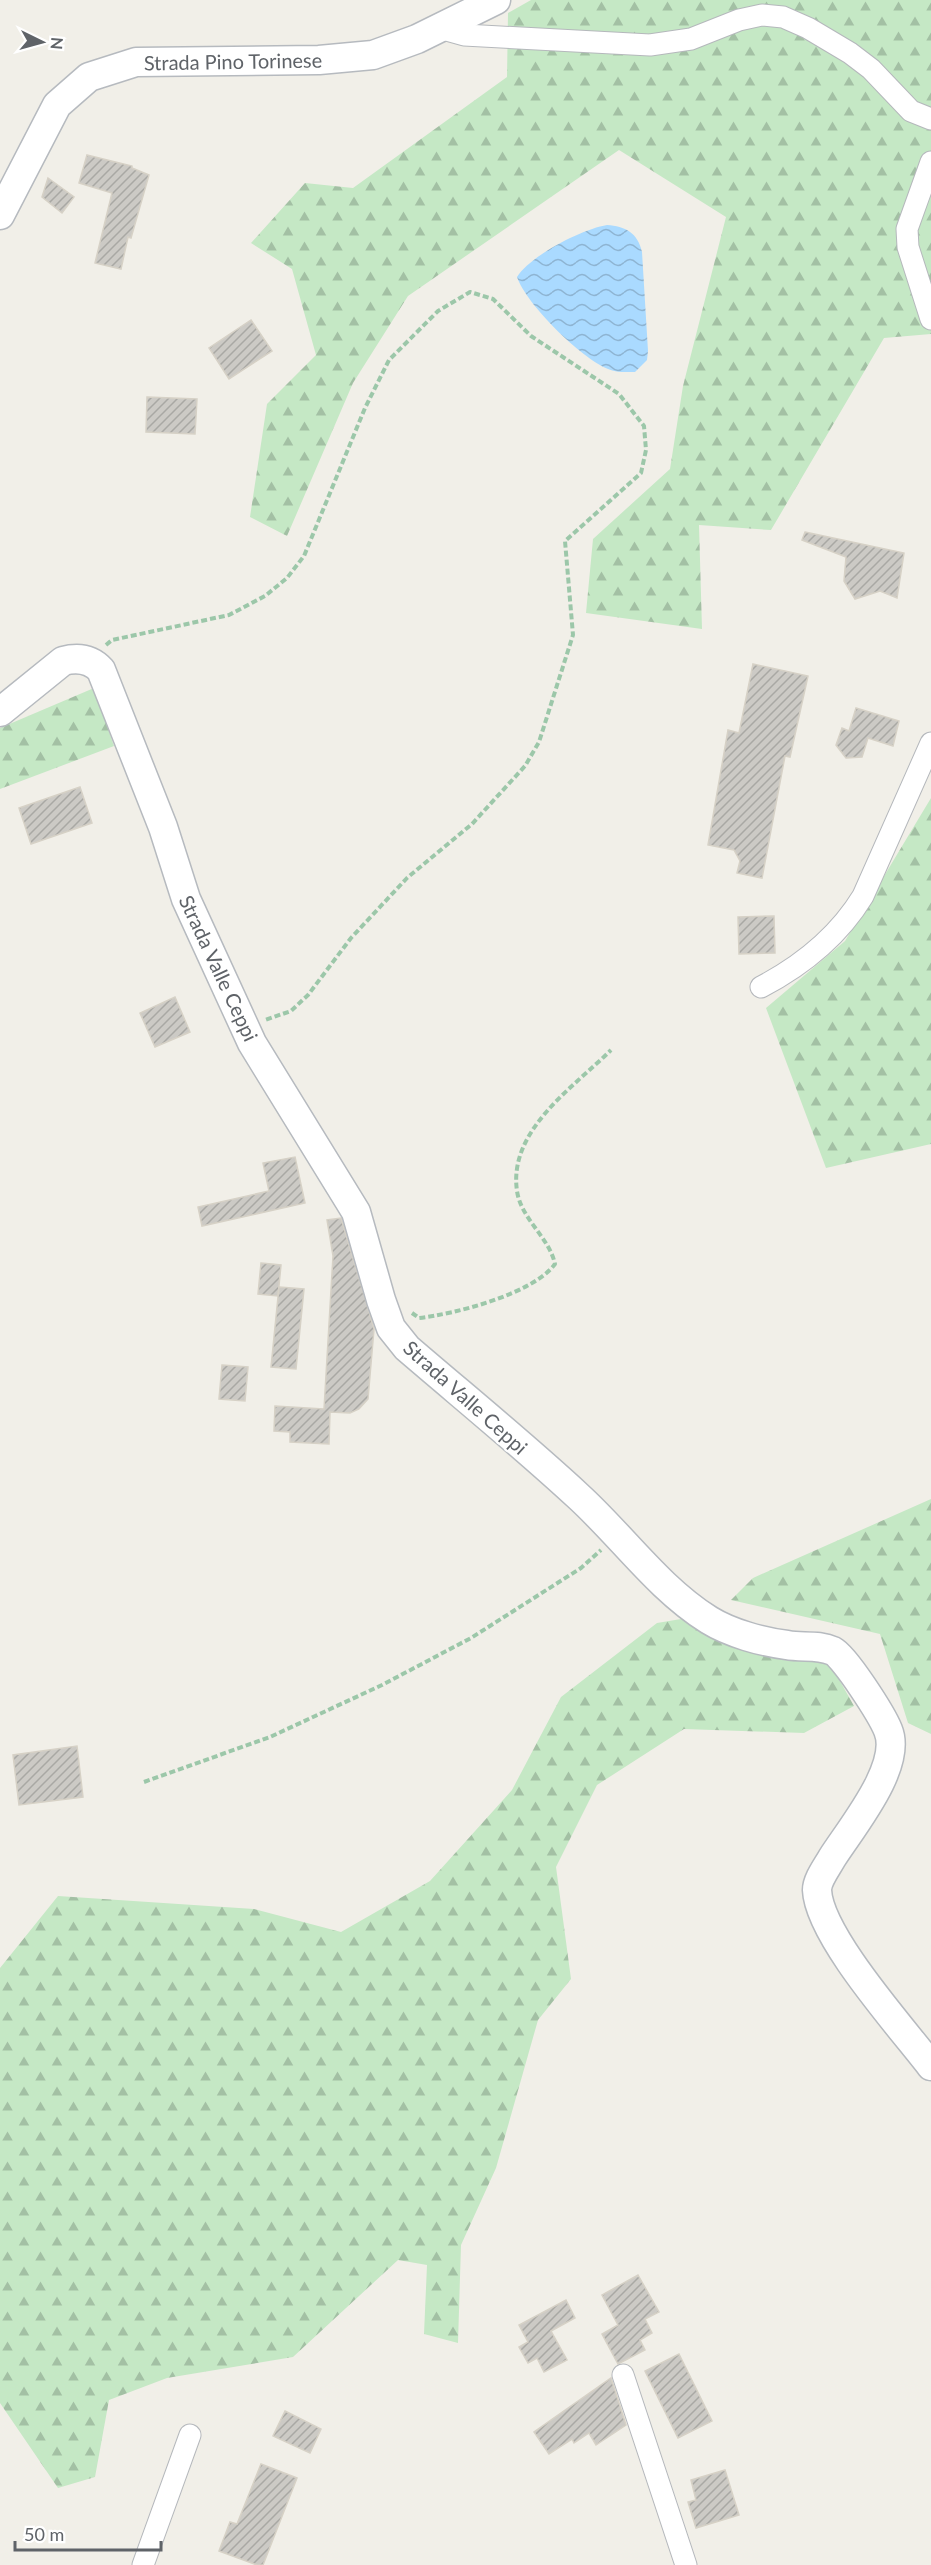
<svg xmlns="http://www.w3.org/2000/svg" width="931" height="2565" viewBox="0 0 931 2565" font-family="Lato,sans-serif">
<style>
.forest{fill:url(#forest-firs)}
.water{fill:url(#water-waves)}
.building{fill:url(#building-hatch);stroke:#d6d1c6;stroke-width:1.5}
.lines{fill:none;stroke-linecap:round;stroke-linejoin:round}
.street-casing{stroke:#b5b8bc;stroke-width:23}
.secondary-casing{stroke:#b6babf;stroke-width:31}
.path{stroke:#9cc7a9;stroke-width:4;stroke-dasharray:6 3;stroke-linecap:butt}
.street{stroke:#fff;stroke-width:21}
.secondary{stroke:#fff;stroke-width:28}
.labels{text-anchor:middle;dominant-baseline:central;stroke-width:4.5;stroke-linejoin:round;paint-order:stroke}
.street-label{font-size:20px;fill:#5f6368;stroke:#fff}
</style>
<defs>
<pattern id="forest-firs" width="22" height="20" patternUnits="userSpaceOnUse" patternTransform="scale(1.5)"><rect width="22" height="20" fill="#c5e8c5"/><path d="M5 1l3.5 6h-7zM16 11l3.5 6h-7z" fill="#a3c0a4"/></pattern>
<pattern id="water-waves" width="16" height="10" patternUnits="userSpaceOnUse" patternTransform="scale(1.5)"><rect width="16" height="10" fill="#aadaff"/><path d="M0 5q4-4 8 0t8 0" fill="none" stroke="#8eb4d2"/></pattern>
<pattern id="building-hatch" width="6" height="6" patternUnits="userSpaceOnUse" patternTransform="scale(1.5)"><rect width="6" height="6" fill="#cccac5"/><path d="M-1 1l2-2M0 6l6-6M5 7l2-2" fill="none" stroke="#a9a8a4"/></pattern>
</defs>
<rect width="100%" height="100%" fill="#f1efe8"/>
<!-- forest -->
<g class="forest">
<path d="M531,0h400v334l-47,4 -113,192 -72,-5 3,104 -116,-16 7,-74 77,-70 13,-83 43,-169 -107,-67 -211,146 -55,87 -66,153 -37,-19 17,-113 49,-49 -24,-86 -41,-26 54,-60 48,5 154,-111 1,-64z"/>
<path d="M94,688l20,58 -114,43v-61z"/>
<path d="M931,798v346l-105,24 -60,-160 79,-67z"/>
<path d="M931,1499v235l-23,-11 -28,-89 -149,-34 22,-22z"/>
<path d="M681,1619l81,29 65,10 27,48 -50,27 -120,-4 -87,56 -41,82 15,112 -33,41 -42,148 -35,77 -3,98 -34,-9 3,-69 -29,-5 -105,97 -126,21 -58,22 -14,77 -37,11 -58,-85v-435l58,-72 196,13 87,23 89,-51 82,-91 49,-93 96,-74z"/>
</g>
<!-- water -->
<path class="water" d="M607,225c18,1 31,8 35,27l6,99 -1,9 -12,12c-8,0 -19,1 -27,-3 -27,-11 -82,-65 -91,-92 13,-21 65,-48 90,-52z"/>
<!-- building -->
<g class="building">
<path d="M87,155l45,11v2l17,7 -18,63 -3,-1 -7,32 -26,-6 17,-70 -33,-10z"/>
<path d="M48,178l26,19 -12,16 -20,-16z"/>
<path d="M251,320l21,31 -43,28 -20,-31z"/>
<path d="M147,397l50,2 -2,35 -49,-2z"/>
<path d="M805,532l99,21 -7,45 -17,-7 -25,8 -11,-18 2,-24 -44,-17z"/>
<path d="M753,664l55,12 -18,81 -5,-1 -23,122 -25,-5 3,-12 -6,-11 -26,-5 20,-115 11,3z"/>
<path d="M856,708l43,13 -6,25 -25,-8 -6,19 -16,1 -10,-13 6,-17 7,3z"/>
<path d="M80,787l12,36 -61,21 -12,-36z"/>
<path d="M774,916l1,37 -36,1 -1,-37z"/>
<path d="M175,997l15,35 -35,15 -15,-34z"/>
<path d="M295,1157l10,46 -103,23 -4,-19 71,-16 -6,-28z"/>
<path d="M341,1218l33,111 -6,70 -9,10 -9,4 -20,-1 -1,32 -39,-2v-10l-16,-1 1,-25 49,3 9,-153 -6,-36z"/>
<path d="M261,1263l20,2 -3,31 -20,-2z"/>
<path d="M279,1287l25,2 -8,80 -25,-2z"/>
<path d="M222,1365l26,2 -3,34 -26,-2z"/>
<path d="M77,1746l6,51 -64,8 -6,-50z"/>
<path d="M638,2275l21,37 -14,7 7,14 -12,7 5,10 -27,14 -16,-30 16,-9 -16,-30z"/>
<path d="M566,2300l9,18 -24,13 16,29 -23,12 -7,-14 -9,5 -9,-16 9,-5 -9,-17z"/>
<path d="M679,2354l33,67 -34,17 -33,-67z"/>
<path d="M611,2378l15,47 -30,20 -7,-12 -15,10 -2,-4 -23,15 -15,-22z"/>
<path d="M285,2411l36,18 -11,24 -37,-17z"/>
<path d="M261,2464l36,14 -34,87h-6l-38,-14 11,-29 7,2z"/>
<path d="M725,2470l14,45 -43,13 -8,-26 8,-2 -5,-20z"/>
</g>
<g class="lines">
<!-- street casing -->
<g class="street-casing">
<g id="street">
<path d="M439,28l25,7 186,10 41,-6 48,-19 23,-5 21,2 25,11 42,25 21,16 40,42 20,8"/>
<path d="M931,162l-24,67 1,18 23,72"/>
<path d="M761,987c42,-22 77,-50 102,-91l68,-153"/>
<path d="M623,2375l63,190"/>
<path d="M143,2565l47,-130"/>
</g>
</g>
<!-- secondary casing -->
<g class="secondary-casing">
<g id="secondary">
<path d="M0,215l57,-110 32,-28 47,-15 183,-2 54,-5 44,-16 79,-39"/>
<path d="M0,712l63,-51c15,-4 28,-2 38,9l62,157 23,72 66,144 104,169 25,88 10,28 16,20c57,49 116,97 171,148 44,40 80,92 131,124 21,13 53,22 78,25 15,3 31,-1 46,6 12,6 49,64 55,79 15,36 -37,98 -56,128 -5,9 -15,22 -15,32 2,46 85,138 114,176"/>
</g>
</g>
<!-- path -->
<g class="path">
<path d="M106,645l6,-5 117,-25 36,-19 22,-18 17,-22 61,-148 24,-48 49,-49 32,-19 23,7 38,37 88,58 25,32 2,24 -5,23 -76,68 8,94 -34,107 -14,24 -53,58 -65,54 -56,60 -43,57 -17,16 -26,9"/>
<path d="M412,1313l7,5c36,-4 114,-24 136,-54 -6,-27 -34,-45 -38,-73 -9,-61 57,-104 94,-141"/>
<path d="M144,1782l126,-45 112,-52 89,-47 110,-70 20,-18"/>
</g>
<!-- street -->
<use href="#street" class="street"/>
<!-- secondary -->
<use href="#secondary" class="secondary"/>
</g>
<g class="labels">
<!-- street labels -->
<g class="street-label">
<text transform="translate(233 61) rotate(-1)">Strada Pino Torinese</text>
<text transform="translate(219 968) rotate(65)">Strada Valle Ceppi</text>
<text transform="translate(466 1397) rotate(42)">Strada Valle Ceppi</text>
</g>
</g>
<!-- north arrow -->
<g transform="translate(42 42) rotate(95)" stroke="#ffffff" stroke-width="4.5" paint-order="stroke">
<path d="M0-4.5L10 22L0 15L-10 22Z" fill="#5f6368"/>
<text y="-9" font-size="16" font-weight="bold" text-anchor="middle" fill="#5f6368">N</text>
</g>
<!-- scale -->
<path d="M15 2541v9h146v-9" fill="none" stroke="#5f6368" stroke-width="3"/>
<text x="24" y="2541" font-size="18" fill="#5f6368" stroke="#ffffff" stroke-width="4.5" paint-order="stroke">50 m</text>
</svg>
